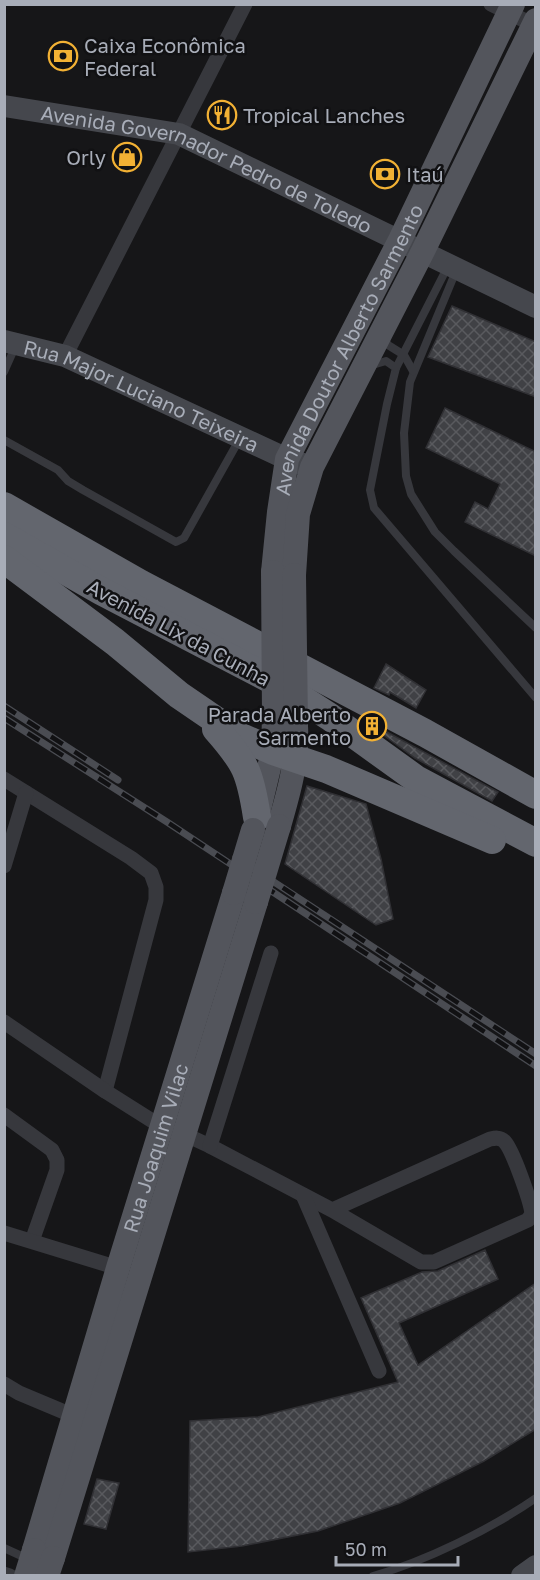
<svg xmlns="http://www.w3.org/2000/svg" width="540" height="1580" viewBox="0 0 540 1580" font-family="'Golos Text',sans-serif">
<style>
.building{fill:url(#building-cross-hatch);stroke:#303034;stroke-width:1.5}
.lines{fill:none;stroke-linecap:round;stroke-linejoin:round}
.lane{stroke:#37383d;stroke-width:8}
.street{stroke:#37383d;stroke-width:15}
.secondary{stroke:#45474d;stroke-width:22}
.primary{stroke:#53555c;stroke-width:24}
.highway{stroke:#63666e;stroke-width:28}
.rail-casing{stroke:#4a4c52;stroke-width:7}
.rail{stroke:#111113;stroke-width:4.5;stroke-dasharray:14;stroke-linecap:butt}
.primary-bridge{stroke:#53555c;stroke-width:24}
.labels{text-anchor:middle;dominant-baseline:central;stroke-width:5;stroke-linejoin:round;paint-order:stroke}
.poi-label{font-size:20px;fill:#a8adb8;stroke:#111113;text-anchor:start}
.street-label{font-size:20px;fill:#a8adb8;stroke:#111113}
</style>
<defs>
<pattern id="building-cross-hatch" width="8" height="8" patternUnits="userSpaceOnUse" patternTransform="scale(1.5)"><rect width="8" height="8" fill="#404145"/><path d="M0 0l8 8M0 8l8-8" fill="none" stroke="#595a5e"/></pattern>
</defs>
<rect width="100%" height="100%" fill="#161618"/>
<!-- building -->
<g class="building">
<path d="M452,306l84,36v55l-108,-40z"/>
<path d="M445,408l91,44v104l-71,-34 10,-20 13,7 12,-25 -74,-36z"/>
<path d="M386,664l40,26 -10,18 -26,-16 -1,3 -15,-7z"/>
<path d="M359,717l139,75 -6,9 -77,-43z"/>
<path d="M307,786l59,18 15,55 12,60 -17,6 -91,-61z"/>
<path d="M485,1250l13,29 -99,44 19,42 118,-82v146l-52,32 -84,42 -82,28 -76,15 -54,6 2,-131 68,-4 140,-35 -37,-84 61,-26 16,-1z"/>
<path d="M97,1479l22,4 -13,46 -22,-5z"/>
</g>
<g class="lines">
<!-- lane -->
<g class="lane">
<path d="M456,271l-46,111 -6,51 2,43 5,18 24,38 19,19 82,77"/>
<path d="M384,337l4,8 16,10 9,16"/>
<path d="M369,366l17,-5 10,7 -9,36 -17,86 4,18 162,190"/>
<path d="M396,368l51,-100"/>
<path d="M4,372l12,-27"/>
<path d="M4,440l54,30 10,11 15,9 93,52 8,-4 55,-98"/>
<path d="M4,1548l24,11"/>
<path d="M373,1576c53,-15 118,-47 163,-78"/>
</g>
<!-- street -->
<g class="street">
<path d="M491,4l45,22"/>
<path d="M65,356l180,-352"/>
<path d="M4,779l127,79 20,15 5,14v13l-51,191"/>
<path d="M4,866l22,-73"/>
<path d="M4,1022l101,69 57,36 22,7 26,12 122,64 89,52h13l94,-42 4,-6c-1,-12 -20,-66 -28,-73 -4,-4 -9,-3 -14,-2l-158,71"/>
<path d="M4,1115l48,35 5,10v10l-25,71"/>
<path d="M210,1146l61,-193"/>
<path d="M303,1195l76,176"/>
<path d="M4,1233l114,35"/>
<path d="M4,1384l15,9 62,26"/>
<path d="M4,1574l6,2"/>
</g>
<!-- secondary -->
<g class="secondary">
<path id="s1" d="M4,106l175,28 357,173"/>
<path id="s2" d="M4,341l61,15 222,103 25,8"/>
<path d="M522,1576l14,-10"/>
</g>
<!-- primary -->
<g class="primary">
<path id="s3" d="M273,572l6,-60 8,-53 113,-219 113,-236"/>
<path d="M294,575l4,-61 14,-47 111,-216 113,-231"/>
<path d="M258,814l15,-63 1,-34"/>
<path d="M279,826c10,-34 19,-66 17,-100"/>
<path id="s4" d="M34,1550l84,-282 116,-375"/>
<path d="M53,1558l203,-656"/>
</g>
<!-- highway -->
<g class="highway">
<path d="M4,506l137,78 284,149 111,62"/>
<path d="M4,536l97,55 173,90 56,36 86,62 120,64"/>
<path d="M4,559l111,83 64,53 60,41 34,15 53,18 166,71"/>
<path d="M216,729c30,34 34,43 41,88"/>
</g>
<!-- rail casing -->
<g class="rail-casing">
<g id="rail">
<path d="M4,706l114,74"/>
<path d="M4,718l163,104 369,244"/>
<path d="M236,857l300,197"/>
</g>
</g>
<!-- rail -->
<use href="#rail" class="rail"/>
<!-- primary-bridge -->
<g class="primary-bridge">
<path d="M273,572l1,145"/>
<path d="M294,575l2,151"/>
<path d="M234,893l19,-63"/>
<path d="M256,902l23,-76"/>
<path d="M26,1576l8,-26"/>
<path d="M47,1576l6,-18"/>
</g>
</g>
<!-- icons -->
<defs>
<g id="bank-ring" transform="scale(1.5)"><circle r="9.5" fill="#111113" stroke="#f2b134" stroke-width="1.5"/><path d="M-6-4H6V4H-6ZM0-2.3a2.3 2.3 0 1 0 0 4.6a2.3 2.3 0 1 0 0-4.6Z" fill="#f2b134"/></g>
<g id="restaurant-ring" transform="scale(1.5)"><circle r="9.5" fill="#111113" stroke="#f2b134" stroke-width="1.5"/><path d="M-5-6h1v4h1v-4h1v4h1v-4h1v5L-1.5 .5V6h-2V.5L-5-1ZM5-6V6H3V1.5H1.5Q1.5-4 5-6Z" fill="#f2b134"/></g>
<g id="shop-ring" transform="scale(1.5)"><circle r="9.5" fill="#111113" stroke="#f2b134" stroke-width="1.5"/><path d="M-5-2.5h2.3a2.7 3.5 0 0 1 5.4 0H5L5.5 6h-11ZM-1.5-2.5h3a1.5 2.3 0 0 0-3 0Z" fill="#f2b134"/></g>
<g id="building-ring" transform="scale(1.5)"><circle r="9.5" fill="#111113" stroke="#f2b134" stroke-width="1.5"/><path d="M-4-6H4V6H1V3H-1V6H-4ZM-2.5-4.3h1.7v1.8h-1.7ZM.8-4.3h1.7v1.8H.8ZM-2.5-1h1.7V.8h-1.7ZM.8-1h1.7V.8H.8Z" fill="#f2b134"/></g>
</defs>
<g fill-rule="evenodd">
<use href="#bank-ring" x="63" y="56"/>
<use href="#restaurant-ring" x="222" y="115"/>
<use href="#shop-ring" x="127" y="157"/>
<use href="#bank-ring" x="385" y="174"/>
<use href="#building-ring" x="372" y="726"/>
</g>
<g class="labels">
<!-- poi labels -->
<g class="poi-label">
<text x="84" y="45">Caixa Econômica<tspan x="84" dy="23">Federal</tspan></text>
<text x="243" y="115">Tropical Lanches</text>
<text x="106" y="157" text-anchor="end">Orly</text>
<text x="406" y="174">Itaú</text>
<text x="351" y="714" text-anchor="end">Parada Alberto<tspan x="351" dy="23">Sarmento</tspan></text>
</g>
<!-- street labels -->
<g class="street-label">
<text stroke="none"><textPath href="#s1" startOffset="214">Avenida Governador Pedro de Toledo</textPath></text>
<text stroke="none"><textPath href="#s3" startOffset="238">Avenida Doutor Alberto Sarmento</textPath></text>
<text stroke="none"><textPath href="#s2" startOffset="148">Rua Major Luciano Teixeira</textPath></text>
<text transform="translate(179 632) rotate(28)">Avenida Lix da Cunha</text>
<text stroke="none"><textPath href="#s4" startOffset="420">Rua Joaquim Vilac</textPath></text>
</g>
</g>
<!-- border -->
<rect width="540" height="1580" fill="none" stroke="#a8adb8" stroke-width="12"/>
<!-- scale -->
<path d="M336 1556v9h122v-9" fill="none" stroke="#a8adb8" stroke-width="3"/>
<text x="345" y="1556" font-size="18" fill="#a8adb8" stroke="#111113" stroke-width="4.5" paint-order="stroke">50 m</text>
</svg>
